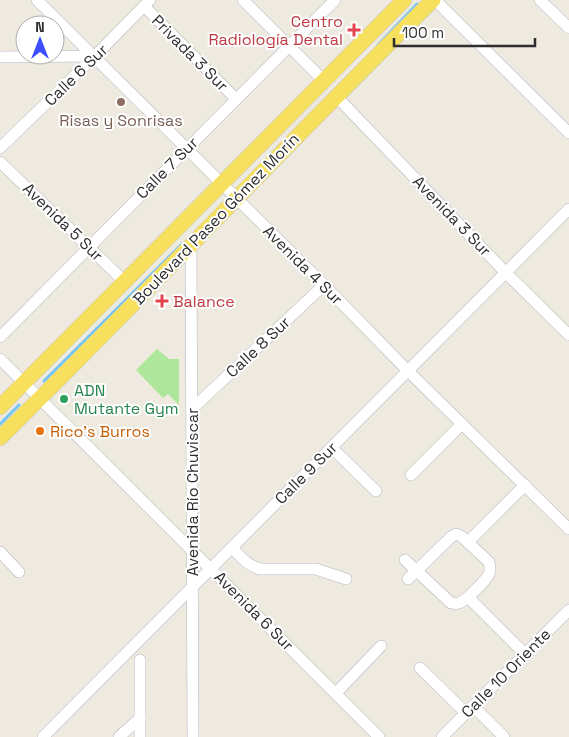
<svg xmlns="http://www.w3.org/2000/svg" width="569" height="737" viewBox="0 0 569 737" font-family="'Space Grotesk',sans-serif">
<style>
.park{fill:#aee79b}
.lines{fill:none;stroke-linecap:round;stroke-linejoin:round}
.stream{stroke:#71c5f3;stroke-width:3}
.minor-casing{stroke:#b4b5c1;stroke-width:12}
.major-casing{stroke:#c9c9c9;stroke-width:16}
.minor{stroke:#fff;stroke-width:11}
.major{stroke:#f6e05e;stroke-width:15}
.health-dot{fill:#e0444e;stroke:#fff;stroke-width:2}
.education-dot{fill:#8d6e63;stroke:#fff;stroke-width:2}
.leisure-dot{fill:#2e9e5b;stroke:#fff;stroke-width:2}
.food-dot{fill:#e8710a;stroke:#fff;stroke-width:2}
.labels{text-anchor:middle;dominant-baseline:central;stroke-width:4;stroke-linejoin:round;paint-order:stroke}
.health-label{font-size:16px;fill:#be3a42;stroke:#fff;text-anchor:end}
.street-label{font-size:16px;fill:#2e2e2e;stroke:#fff}
.education-label{font-size:16px;fill:#785e54;stroke:#fff}
.leisure-label{font-size:16px;fill:#27864d;stroke:#fff;text-anchor:start}
.food-label{font-size:16px;fill:#c56008;stroke:#fff;text-anchor:start}
</style>
<rect width="100%" height="100%" fill="#efeae0"/>
<!-- park -->
<path class="park" d="M157,349l12,10h10v46l-11,-11 -5,4 -27,-28z"/>
<g class="lines">
<!-- stream -->
<g class="stream">
<path d="M378,45l39,-41"/>
<path d="M44,381l138,-137"/>
<path d="M0,424l19,-19"/>
</g>
<!-- minor casing -->
<g class="minor-casing">
<g id="minor">
<path d="M37,0l287,285 84,86 161,158"/>
<path d="M243,0l81,81"/>
<path d="M435,0l134,133"/>
<path d="M540,0l29,28"/>
<path d="M144,6l92,93"/>
<path d="M0,57l95,-1"/>
<path d="M336,96l170,177 63,62"/>
<path d="M0,148l95,-92 55,-56"/>
<path d="M0,162l125,120"/>
<path d="M191,246l2,491"/>
<path d="M0,337l335,-337"/>
<path d="M0,359l379,378"/>
<path d="M192,409l132,-124"/>
<path d="M332,448l44,43"/>
<path d="M411,475l51,-51"/>
<path d="M468,542l57,-57"/>
<path d="M232,548c9,9 15,17 28,21h56l30,10"/>
<path d="M0,552l19,20"/>
<path d="M405,560l46,43c3,0 5,1 8,0 7,-2 27,-23 30,-29 2,-4 1,-8 0,-12l-28,-26 -5,-2 -5,3 -43,42"/>
<path d="M468,597l57,57"/>
<path d="M420,668l46,45"/>
<path d="M336,693l45,-47"/>
<path d="M473,706l31,31"/>
<path d="M43,737l526,-528"/>
<path d="M119,737l21,-19"/>
<path d="M140,737v-77"/>
<path d="M442,737l127,-127"/>
</g>
</g>
<!-- major casing -->
<g class="major-casing">
<g id="major">
<path d="M0,407l404,-407"/>
<path d="M0,438c146,-144 287,-294 433,-438"/>
</g>
</g>
<!-- minor -->
<use href="#minor" class="minor"/>
<!-- major -->
<use href="#major" class="major"/>
</g>
<!-- markers -->
<g class="health-dot">
<path d="M351.5 22.5h5v5h5v5h-5v5h-5v-5h-5v-5h5z"/>
<path d="M159.5 293.5h5v5h5v5h-5v5h-5v-5h-5v-5h5z"/>
</g>
<circle class="education-dot" cx="121" cy="102" r="5"/>
<circle class="leisure-dot" cx="64" cy="399" r="5"/>
<circle class="food-dot" cx="40" cy="431" r="5"/>
<g class="labels">
<!-- health labels -->
<g class="health-label">
<text x="343" y="21">Centro<tspan x="343" dy="18">Radiología Dental</tspan></text>
<text x="173" y="301" text-anchor="start">Balance</text>
</g>
<!-- street labels -->
<g class="street-label">
<text transform="translate(190 53) rotate(45)">Privada 3 Sur</text>
<text transform="translate(76 75) rotate(-44)">Calle 6 Sur</text>
<text transform="translate(167 168) rotate(-45)">Calle 7 Sur</text>
<text transform="translate(452 216) rotate(46)">Avenida 3 Sur</text>
<text transform="translate(216 219) rotate(-46)">Boulevard Paseo Gómez Morín</text>
<text transform="translate(63 222) rotate(44)">Avenida 5 Sur</text>
<text transform="translate(303 265) rotate(45)">Avenida 4 Sur</text>
<text transform="translate(258 347) rotate(-43)">Calle 8 Sur</text>
<text transform="translate(306 473) rotate(-45)">Calle 9 Sur</text>
<text transform="translate(192 492) rotate(-90)">Avenida Río Chuviscar</text>
<text transform="translate(254 611) rotate(45)">Avenida 6 Sur</text>
<text transform="translate(506 673) rotate(-45)">Calle 10 Oriente</text>
</g>
<!-- education labels -->
<g class="education-label">
<text x="121" y="120">Risas y Sonrisas</text>
</g>
<!-- leisure labels -->
<g class="leisure-label">
<text x="74" y="390">ADN<tspan x="74" dy="18">Mutante Gym</tspan></text>
</g>
<!-- food labels -->
<g class="food-label">
<text x="50" y="431">Rico's Burros</text>
</g>
</g>
<!-- north arrow -->
<g transform="translate(40 40)"><circle r="24" fill="#ffffff" stroke="#ababab"/>
<path d="M0-4L9 19L0 12L-9 19Z" fill="#3d50ff"/>
<text y="-8" font-size="14" font-weight="bold" text-anchor="middle" fill="#2e2e2e">N</text>
</g>
<!-- scale -->
<path d="M394 38v8h141v-8" fill="none" stroke="#2e2e2e" stroke-width="2.5"/>
<text x="402" y="38" font-size="15" fill="#2e2e2e" stroke="#ffffff" stroke-width="4" paint-order="stroke">100 m</text>
</svg>
